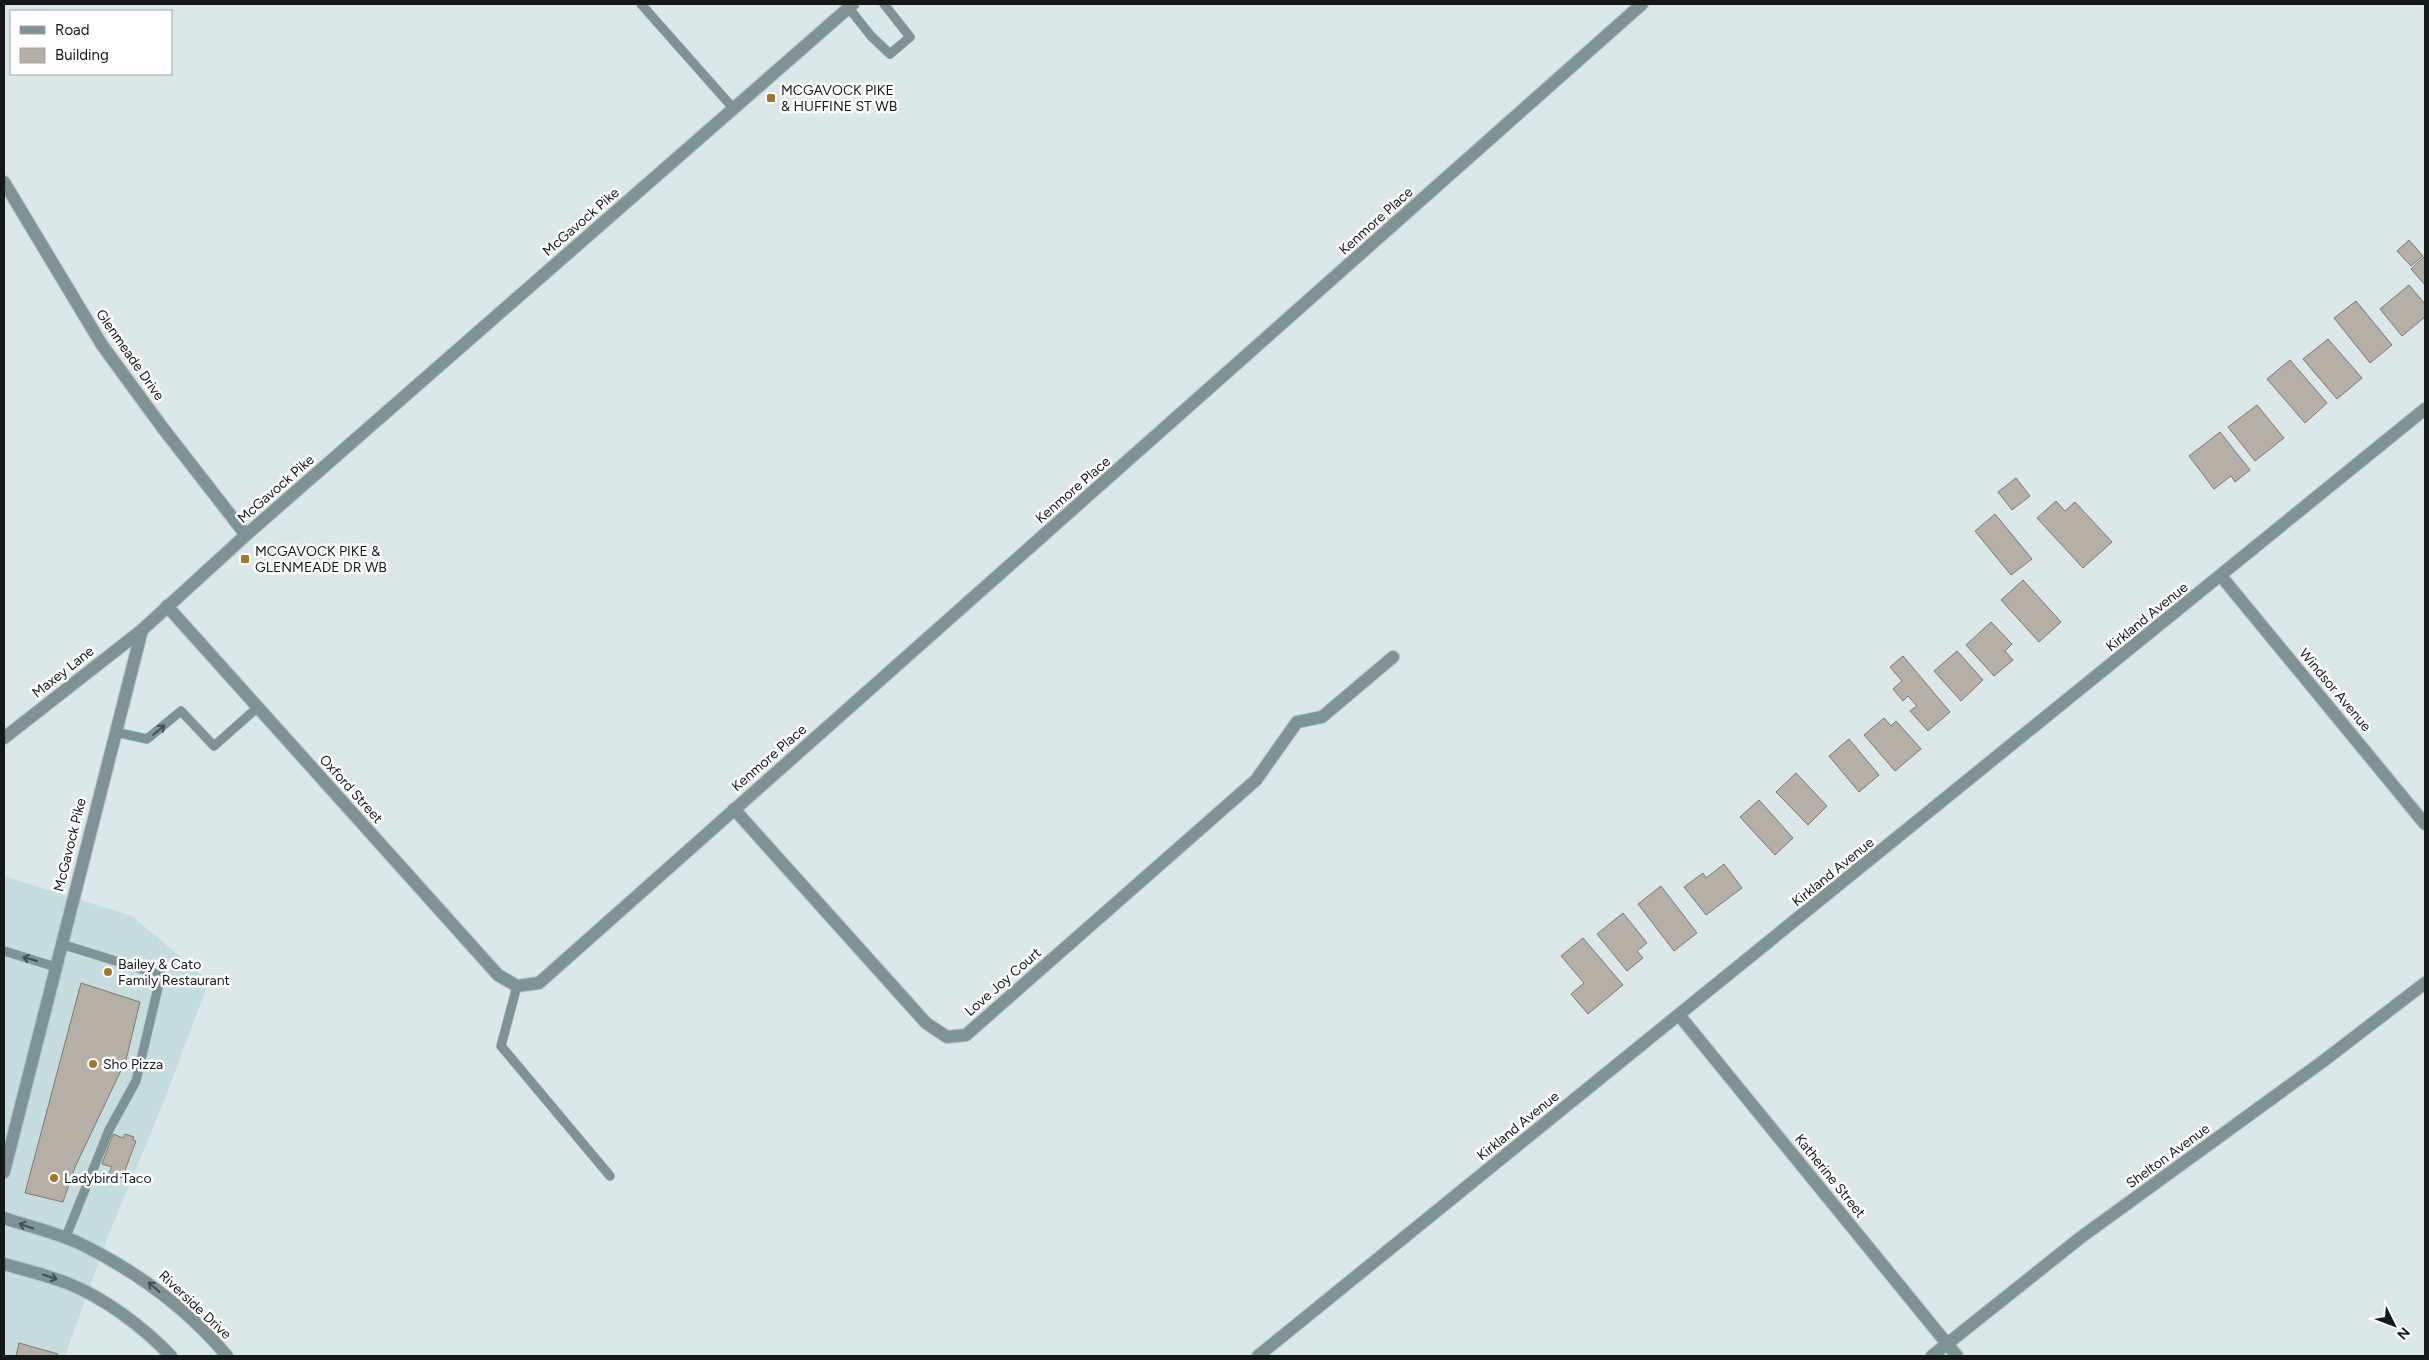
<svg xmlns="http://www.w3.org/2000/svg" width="2429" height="1360" viewBox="0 0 2429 1360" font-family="Figtree,sans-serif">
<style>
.built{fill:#c6dddf}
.building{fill:#b6afa6;stroke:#7f7870}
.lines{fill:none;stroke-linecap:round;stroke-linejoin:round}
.service-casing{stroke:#b6c3c4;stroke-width:10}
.minor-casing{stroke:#b6c3c4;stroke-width:14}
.tertiary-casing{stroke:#b6c3c4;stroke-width:14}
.service{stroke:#7d9396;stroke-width:9}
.minor{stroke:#7d9396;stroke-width:12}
.tertiary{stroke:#7d9396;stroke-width:12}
.oneway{stroke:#434f51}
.poi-dot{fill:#a5762a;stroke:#fff;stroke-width:2}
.labels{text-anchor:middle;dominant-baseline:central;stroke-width:5;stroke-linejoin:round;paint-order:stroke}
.poi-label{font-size:14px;fill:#131819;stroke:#fff;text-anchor:start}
.street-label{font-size:14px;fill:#131819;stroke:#fff}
</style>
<rect width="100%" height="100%" fill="#dae8ea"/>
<!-- built -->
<path class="built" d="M4,876l128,40 77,65 -45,120 -57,138 -42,117h-61z"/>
<!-- building -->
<g class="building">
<path d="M2409,240l14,16 -12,10 -14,-15z"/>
<path d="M2425,256v29l-14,-16z"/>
<path d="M2409,285l16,19v13l-23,19 -22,-27z"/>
<path d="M2356,301l36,44 -22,18 -36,-45z"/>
<path d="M2328,339l34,39 -25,21 -34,-40z"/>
<path d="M2290,360l37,43 -22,20 -38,-44z"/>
<path d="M2257,405l27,33 -29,23 -27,-34z"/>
<path d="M2220,432l30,38 -15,12 -4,-6 -17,13 -25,-33z"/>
<path d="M2016,478l14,18 -18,14 -14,-18z"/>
<path d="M2056,501l9,10 10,-9 37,40 -29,26 -46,-50z"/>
<path d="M1995,514l37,45 -21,16 -36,-44z"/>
<path d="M2023,580l38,42 -22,20 -38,-42z"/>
<path d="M1991,622l21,22 -7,7 8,9 -19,16 -28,-31z"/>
<path d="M1957,651l26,29 -22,21 -27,-30z"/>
<path d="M1903,656l47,56 -22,19 -18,-20 7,-5 -9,-10 -5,5 -10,-12 9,-8 -12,-14z"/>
<path d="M1884,718l7,8 5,-5 25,28 -26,22 -31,-36z"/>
<path d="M1849,739l30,36 -20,17 -30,-36z"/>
<path d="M1796,773l31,33 -19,19 -32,-33z"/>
<path d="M1759,800l34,38 -18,17 -35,-38z"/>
<path d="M1724,864l18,24 -36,27 -22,-28 19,-14 3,5z"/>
<path d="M1661,886l36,47 -23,18 -36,-47z"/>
<path d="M1623,913l24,30 -10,8 6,7 -16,13 -30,-37z"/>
<path d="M1583,938l40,47 -35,29 -17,-20 13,-11 -23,-27z"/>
<path d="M81,983l59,19 -14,58 -51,107 -12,35 -38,-9z"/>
<path d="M113,1134l10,4 2,-4 9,3 -1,3 3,1 -14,37 -13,-5 3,-6 -10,-3z"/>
<path d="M19,1343l39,11 -1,2h-41z"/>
</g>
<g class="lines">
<!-- service casing -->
<g class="service-casing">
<g id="service">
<path d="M641,4l92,104"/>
<path d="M848,7l23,29 19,18 20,-17 -26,-33"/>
<path d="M115,732l32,7 34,-28 33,35 44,-39"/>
<path d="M61,944l100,31 -25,106 -27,49 -44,109"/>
<path d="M4,951l52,16"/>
<path d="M517,986l-16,60 109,130"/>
</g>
</g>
<!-- minor casing -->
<g class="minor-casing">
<g id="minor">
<path d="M4,182l98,163 60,82 84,108"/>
<path d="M2221,576l204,248"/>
<path d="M167,606l331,369 19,11 22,-3 1103,-979"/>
<path d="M734,809l192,214 21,14 19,-2 290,-255 41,-58 25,-5 71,-60"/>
<path d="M1679,1015l278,341"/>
<path d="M1258,1356l1167,-947"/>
<path d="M1932,1356l148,-118 242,-176 103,-79"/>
</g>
</g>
<!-- tertiary casing -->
<g class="tertiary-casing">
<g id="tertiary">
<path d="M4,738l138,-108 104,-95 607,-531"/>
<path d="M4,1172l138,-542"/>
<path d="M4,1218c26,9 55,15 79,27 56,28 104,63 144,111"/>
<path d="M4,1264c21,6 42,11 63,19 38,15 76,44 104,73"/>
</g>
</g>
<!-- service -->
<use href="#service" class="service"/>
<!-- minor -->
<use href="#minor" class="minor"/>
<!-- tertiary -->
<use href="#tertiary" class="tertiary"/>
</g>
<!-- one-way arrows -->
<defs><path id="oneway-shaft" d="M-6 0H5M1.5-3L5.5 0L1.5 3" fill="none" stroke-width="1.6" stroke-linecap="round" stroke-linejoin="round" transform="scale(1.25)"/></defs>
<g class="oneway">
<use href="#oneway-shaft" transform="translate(159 730) rotate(-40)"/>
<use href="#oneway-shaft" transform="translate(30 959) rotate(-164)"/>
<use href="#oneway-shaft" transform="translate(26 1226) rotate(-161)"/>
<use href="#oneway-shaft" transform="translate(50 1277) rotate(19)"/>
<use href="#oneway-shaft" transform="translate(154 1287) rotate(-139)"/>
</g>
<!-- markers -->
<g class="poi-dot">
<rect x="766" y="93" width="10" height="10" rx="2.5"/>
<rect x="240" y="554" width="10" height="10" rx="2.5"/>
<circle cx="108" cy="972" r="5"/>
<circle cx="93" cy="1064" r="5"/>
<circle cx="54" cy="1178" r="5"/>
</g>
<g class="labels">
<!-- poi labels -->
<g class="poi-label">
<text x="781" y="90">MCGAVOCK PIKE<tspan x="781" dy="16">&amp; HUFFINE ST WB</tspan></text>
<text x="255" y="551">MCGAVOCK PIKE &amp;<tspan x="255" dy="16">GLENMEADE DR WB</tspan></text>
<text x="118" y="964">Bailey &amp; Cato<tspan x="118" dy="16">Family Restaurant</tspan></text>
<text x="103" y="1064">Sho Pizza</text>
<text x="64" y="1178">Ladybird Taco</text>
</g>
<!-- street labels -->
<g class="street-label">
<text transform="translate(1376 221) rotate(-42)">Kenmore Place</text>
<text transform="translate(581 222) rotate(-41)">McGavock Pike</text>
<text transform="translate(130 355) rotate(55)">Glenmeade Drive</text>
<text transform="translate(276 489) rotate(-41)">McGavock Pike</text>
<text transform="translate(1073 490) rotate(-41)">Kenmore Place</text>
<text transform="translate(2147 617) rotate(-39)">Kirkland Avenue</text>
<text transform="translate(63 672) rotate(-38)">Maxey Lane</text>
<text transform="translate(2335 690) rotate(50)">Windsor Avenue</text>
<text transform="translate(769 758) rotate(-41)">Kenmore Place</text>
<text transform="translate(351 789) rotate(48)">Oxford Street</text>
<text transform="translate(70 845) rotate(-76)">McGavock Pike</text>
<text transform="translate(1833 872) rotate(-39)">Kirkland Avenue</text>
<text transform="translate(1003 982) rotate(-41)">Love Joy Court</text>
<text transform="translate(1518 1126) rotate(-39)">Kirkland Avenue</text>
<text transform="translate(2168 1156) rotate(-36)">Shelton Avenue</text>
<text transform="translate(1830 1176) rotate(51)">Katherine Street</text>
<text transform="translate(195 1305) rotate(43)">Riverside Drive</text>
</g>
</g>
<!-- border -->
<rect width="2429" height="1360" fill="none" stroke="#131819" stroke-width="10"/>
<!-- legend -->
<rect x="10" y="10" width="162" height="65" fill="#ffffff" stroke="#a1a3a3"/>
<rect x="20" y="26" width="25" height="8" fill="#7d9396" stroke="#a1a3a3"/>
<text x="55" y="35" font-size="15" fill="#131819">Road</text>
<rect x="20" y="48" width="25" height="15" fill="#b6afa6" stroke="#a1a3a3"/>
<text x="55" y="60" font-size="15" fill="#131819">Building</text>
<!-- north arrow -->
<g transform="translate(2394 1325) rotate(132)" stroke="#ffffff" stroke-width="4" paint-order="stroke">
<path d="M0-4L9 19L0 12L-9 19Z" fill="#131819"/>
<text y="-8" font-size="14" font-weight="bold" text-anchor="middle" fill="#131819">N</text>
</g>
</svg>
